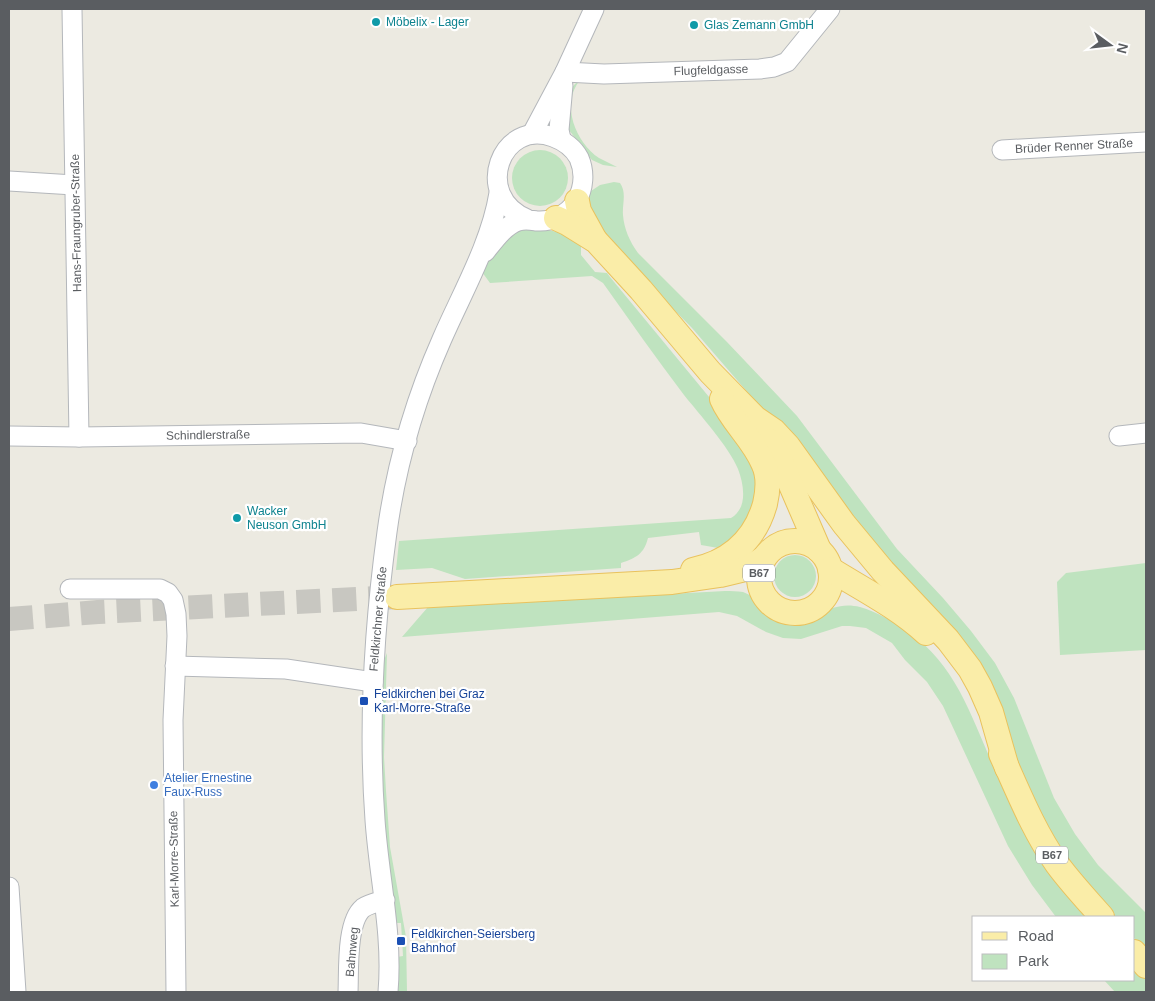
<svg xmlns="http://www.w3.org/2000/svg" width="1155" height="1001" viewBox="0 0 1155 1001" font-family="Arial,sans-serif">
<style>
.green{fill:#bfe3bf}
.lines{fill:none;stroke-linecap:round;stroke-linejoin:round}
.major-tunnel{stroke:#c8c7c1;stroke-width:24;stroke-dasharray:24 12;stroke-linecap:butt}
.minor-casing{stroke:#b4b7bb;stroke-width:21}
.major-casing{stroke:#e9c25d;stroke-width:26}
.minor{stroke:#fff;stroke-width:19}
.major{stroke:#faeda8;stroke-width:24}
.culture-dot{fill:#0f9aa8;stroke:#fff;stroke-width:2}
.transit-dot{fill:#1a4fb4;stroke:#fff;stroke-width:2}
.shop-dot{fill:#3f7fe0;stroke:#fff;stroke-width:2}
.labels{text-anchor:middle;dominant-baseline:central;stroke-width:4.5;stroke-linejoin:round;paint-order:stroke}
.shield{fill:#fff;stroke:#8c8e90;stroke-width:1}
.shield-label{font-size:11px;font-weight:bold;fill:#5a5d61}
.culture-label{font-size:12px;fill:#0d838f;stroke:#fff;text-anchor:start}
.street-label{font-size:12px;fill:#5a5d61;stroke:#fff}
.transit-label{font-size:12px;fill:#164399;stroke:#fff;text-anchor:start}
.shop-label{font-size:12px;fill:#366cbe;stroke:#fff;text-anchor:start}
</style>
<rect width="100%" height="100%" fill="#eceae1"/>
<!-- green -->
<g class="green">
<path d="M580,80c-20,24 -4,63 19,78 6,3 12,6 18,9l-14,-2 -11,-5 -23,-30 -2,-7 1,-30 7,-9z"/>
<circle cx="540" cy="178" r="28"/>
<path d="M614,182l6,1c7,10 2,21 3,32 1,14 7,27 15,38l89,89 70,74 100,133 46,49 28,33 24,32 19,35 40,100 21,36 23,31 48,48v38l-12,-13v-21h-20l-52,-61 -38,-75 -15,-45 -85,-129 -148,-182 -84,-97 -77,-78 -27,-34v-23l12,-8z"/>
<path d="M523,229c22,0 41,0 58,17v9l14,17 12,1 3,4 104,126 45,66 -2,43 -33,37 -23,-4 -2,-13 -51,6c-4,16 -12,20 -27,25v5l-156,11 -33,-11 -36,2 3,-29 332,-23c17,-10 13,-33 7,-49 -9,-22 -38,-54 -54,-74 -28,-37 -54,-74 -81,-112l-11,-7 -102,7 -8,-11 4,-9 25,-30z"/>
<circle cx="795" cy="576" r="21"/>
<path d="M1146,563v87l-86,5 -3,-73 9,-9z"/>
<path d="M725,591c6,0 12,0 18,1 18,6 19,25 44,28 28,4 42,-21 73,-13 17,5 33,14 47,24 54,37 65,93 93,148 8,16 19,31 28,45 20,31 39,62 59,93h-31l-24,-32 -24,-39 -65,-140 -16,-24 -22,-22 -13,-17 -26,-15 -16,-2h-8l-41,13 -18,-1 -17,-6 -29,-16 -18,-4 -317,25 26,-30z"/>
<path d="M387,653l-3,104 2,34 4,56 16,90 1,55h-11l1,-35 6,-1 -2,-33h-6l-10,-83 -5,-86 3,-91z"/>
<path d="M1134,966l12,13v13h-31l-11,-12h30z"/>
</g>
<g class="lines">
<!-- major-tunnel -->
<path class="major-tunnel" d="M9,619l89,-7 299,-15"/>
<!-- minor casing -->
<g class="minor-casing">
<g id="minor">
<path d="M72,9l7,428"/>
<path d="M565,72l39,2 156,-5 14,-2 13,-5 43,-53"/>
<path d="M532,134l33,-62 29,-63"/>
<path d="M561,139l-2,-9 4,-45"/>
<path d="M1002,150l144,-8"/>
<path d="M9,181l65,4"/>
<path d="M485,252c9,-11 19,-26 33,-31 7,-2 12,-1 19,0 15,1 30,-6 39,-19 8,-14 9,-30 3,-44 -6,-11 -15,-17 -26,-21 -52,-19 -81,59 -26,82"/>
<path d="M9,436l70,1 282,-4 46,8"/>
<path d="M1119,436l27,-3"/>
<path d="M70,589h90l8,4 5,7 3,14 1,22 -4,84 3,272"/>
<path d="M175,666l111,3 87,13"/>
<path d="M9,887l7,105"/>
<path d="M348,992c1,-20 -2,-70 15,-84 6,-4 15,-6 22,-8"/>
<path d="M388,992c5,-58 -9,-114 -13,-172 -7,-96 -1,-193 12,-288 9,-66 28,-132 55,-193 20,-46 49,-96 57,-146"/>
</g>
</g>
<!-- major casing -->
<g class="major-casing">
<g id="major">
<path d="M577,201l2,10 16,29"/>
<path d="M556,218l11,5 29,18 45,49 69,82 45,46 19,13 14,15 56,78 39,47 65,69 22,29 10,18 11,25 16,56"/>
<path d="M769,441l9,14 41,95"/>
<circle cx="795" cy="577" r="36"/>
<path d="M830,569c32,20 68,38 96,64"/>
<path d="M693,570c37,-8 62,-30 72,-66 3,-13 4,-29 -2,-41 -10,-24 -31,-41 -41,-64"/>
<path d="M397,597l275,-15 48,-7 29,-7 15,-10"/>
<path d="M1001,754c17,37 32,76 56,110 14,19 30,36 45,53"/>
<path d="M1134,952l12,14"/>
</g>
</g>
<!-- minor -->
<use href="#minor" class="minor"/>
<!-- major -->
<use href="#major" class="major"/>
</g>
<!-- markers -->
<g class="culture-dot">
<circle cx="376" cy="22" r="5"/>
<circle cx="694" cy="25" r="5"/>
<circle cx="237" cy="518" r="5"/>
</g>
<g class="transit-dot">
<rect x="359" y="696" width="10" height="10" rx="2.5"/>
<rect x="396" y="936" width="10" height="10" rx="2.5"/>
</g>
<circle class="shop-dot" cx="154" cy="785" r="5"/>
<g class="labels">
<!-- shield labels -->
<g class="shield">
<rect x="743" y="564.5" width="32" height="17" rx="4"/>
<rect x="1036" y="846.5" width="32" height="17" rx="4"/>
</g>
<g class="shield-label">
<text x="759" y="573">B67</text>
<text x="1052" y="855">B67</text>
</g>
<!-- culture labels -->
<g class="culture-label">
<text x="386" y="22">Möbelix - Lager</text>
<text x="704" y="25">Glas Zemann GmbH</text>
<text x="247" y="511">Wacker<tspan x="247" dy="14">Neuson GmbH</tspan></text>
</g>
<!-- street labels -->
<g class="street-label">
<text transform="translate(711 70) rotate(-2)">Flugfeldgasse</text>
<text transform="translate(1074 146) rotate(-3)">Brüder Renner Straße</text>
<text transform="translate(76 223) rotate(-91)">Hans-Fraungruber-Straße</text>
<text transform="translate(208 435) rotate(-1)">Schindlerstraße</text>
<text transform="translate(378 619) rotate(-85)">Feldkirchner Straße</text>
<text transform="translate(174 859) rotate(-91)">Karl-Morre-Straße</text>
<text transform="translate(352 952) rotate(-85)">Bahnweg</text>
</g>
<!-- transit labels -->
<g class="transit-label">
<text x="374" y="694">Feldkirchen bei Graz<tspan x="374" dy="14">Karl-Morre-Straße</tspan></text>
<text x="411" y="934">Feldkirchen-Seiersberg<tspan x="411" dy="14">Bahnhof</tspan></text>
</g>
<!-- shop labels -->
<g class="shop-label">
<text x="164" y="778">Atelier Ernestine<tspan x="164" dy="14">Faux-Russ</tspan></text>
</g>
</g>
<!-- border -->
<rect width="1155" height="1001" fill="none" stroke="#5a5d61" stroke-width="20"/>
<!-- legend -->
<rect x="972" y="916" width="162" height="65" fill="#ffffff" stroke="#bdbec0"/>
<rect x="982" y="932" width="25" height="8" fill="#faeda8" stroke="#bdbec0"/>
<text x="1018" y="941" font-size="15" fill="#5a5d61">Road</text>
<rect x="982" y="954" width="25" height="15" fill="#bfe3bf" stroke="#bdbec0"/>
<text x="1018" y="966" font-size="15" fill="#5a5d61">Park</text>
<!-- north arrow -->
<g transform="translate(1110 45) rotate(105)" stroke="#ffffff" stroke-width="4" paint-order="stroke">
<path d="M0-4L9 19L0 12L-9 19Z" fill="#5a5d61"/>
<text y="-8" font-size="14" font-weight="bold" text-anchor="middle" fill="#5a5d61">N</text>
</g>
</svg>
